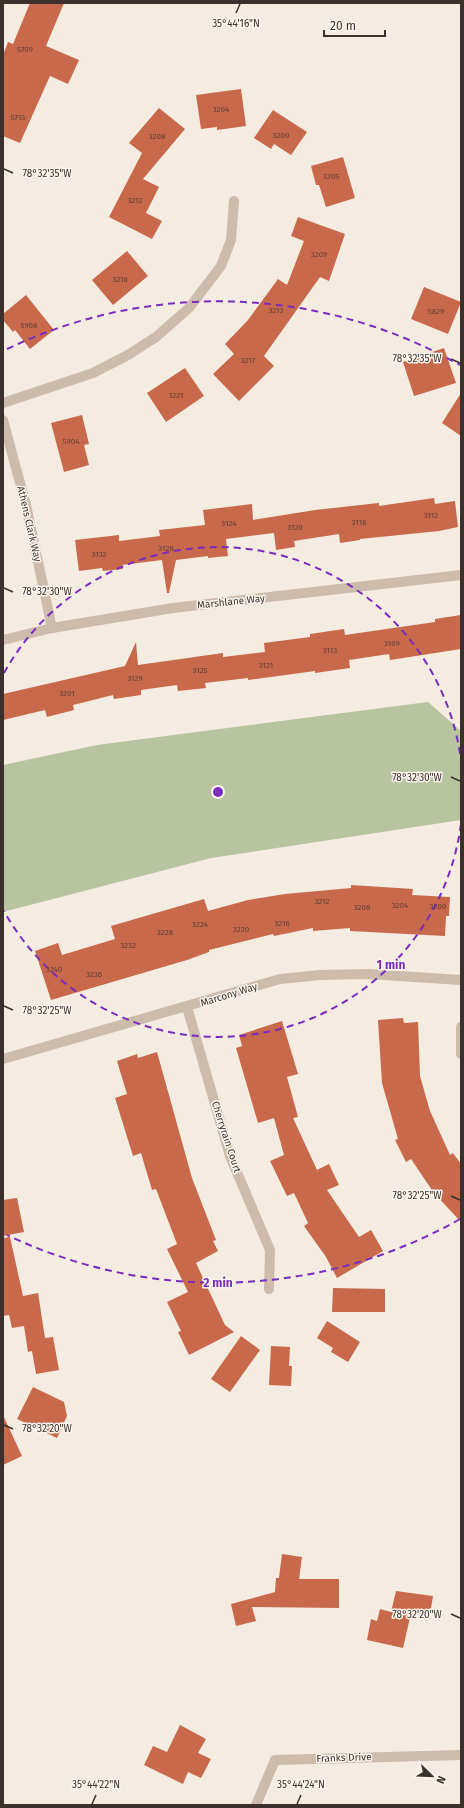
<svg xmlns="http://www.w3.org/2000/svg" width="464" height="1808" viewBox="0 0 464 1808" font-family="'Fira Sans',sans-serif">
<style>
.green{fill:#b8c4a0}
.building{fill:#c8694b}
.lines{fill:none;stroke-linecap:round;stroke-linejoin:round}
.minor{stroke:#cdbbac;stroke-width:10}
.ticks{fill:none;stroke:#3b302b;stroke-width:1.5}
.ring{fill:none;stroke:#7b2cbf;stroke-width:2;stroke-dasharray:7 5}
.labels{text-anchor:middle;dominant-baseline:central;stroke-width:3;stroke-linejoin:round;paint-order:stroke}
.number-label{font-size:8px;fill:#5e3e33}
.street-label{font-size:10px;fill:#3b302b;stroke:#fbf5ee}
.ticks-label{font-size:10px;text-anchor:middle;fill:#3b302b;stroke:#fbf5ee;stroke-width:3;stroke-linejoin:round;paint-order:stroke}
.centre{fill:#7b2cbf;stroke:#fbf5ee;stroke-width:2}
.ring-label{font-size:12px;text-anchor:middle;font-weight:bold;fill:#7b2cbf;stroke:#fbf5ee;stroke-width:3;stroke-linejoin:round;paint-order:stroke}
</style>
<rect width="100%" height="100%" fill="#f4ebe1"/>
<!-- green -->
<path class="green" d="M428,702l33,29v89l-250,38 -208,54v-147l94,-20z"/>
<!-- building -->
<g class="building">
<path d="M30,3h34l-18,43 33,14 -11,24 -18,-8 -30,67 -17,-7v-81l5,-13 5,2z"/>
<path d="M241,89l5,37 -29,4v-3l-16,2 -5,-34z"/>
<path d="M159,108l26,21 -42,50 16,8 -13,26 16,8 -10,18 -43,-22 33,-64 -13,-10z"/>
<path d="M273,110l34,22 -16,23 -17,-11 -3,5 -17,-11z"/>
<path d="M343,157l12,41 -29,9 -7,-22h-3l-5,-19z"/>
<path d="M298,217l47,17 -16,47 -9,-4 -56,79 10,10 -35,35 -26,-27 21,-20 -9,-10 23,-24 30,-41 9,6 17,-44 -13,-5z"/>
<path d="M127,251l21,25 -35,29 -21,-25z"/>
<path d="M424,287l37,15 -13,32 -37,-15z"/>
<path d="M26,295l28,35 -24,19 -15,-19 -2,2 -10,-12v-6z"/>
<path d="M444,348l12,35 -42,13 -11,-34z"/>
<path d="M185,368l19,28 -38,26 -19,-29z"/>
<path d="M461,393v43l-19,-13z"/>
<path d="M82,415l7,29 -5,1 5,20 -25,7 -13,-49z"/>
<path d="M434,498l1,6 20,-3 3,26 -19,4 -79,8v1l-20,3 -1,-9 -45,7 1,6 -19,3 -2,-17 -48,6 2,17 -20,2v-2l-32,4 -7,33h-2l-5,-33 -40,5 1,4 -20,2 -1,-3 -23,3 -4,-31 44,-5v6l41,-5 -1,-6 46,-5 -2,-15 49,-6 1,16 62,-10 64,-7v3z"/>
<path d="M461,615v34l-71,11 -1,-6 -40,6 1,8 -35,5v-2l-67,9v-2l-43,5 1,5 -28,3 -1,-6 -36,5v5l-27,4 -1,-4 -40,10 1,5 -27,7 -2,-7 -42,10v-26l122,-28 11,-24 2,23 85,-12v4l42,-5 -1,-9 46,-6v-3l34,-5 1,6 90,-13v-3z"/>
<path d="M351,885l62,4 -1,6 38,2 -1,19h-3l-1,20 -95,-5v-3l-37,3v-3l-39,8 -1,-2 -64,16v2l-22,8 -136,40 -16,-49 23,-8 4,12 53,-16 -4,-13 93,-27 4,12 40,-11 37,-6 66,-6z"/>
<path d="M403,1018l1,5 14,-1 2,54 10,35 20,44 3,-2 8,11v58l-27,-29 -23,-34 -5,3 -11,-22 3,-1 -16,-56 -4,-63z"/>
<path d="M282,1021l16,53 -11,3 11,40 -5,1 24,52 12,-6 10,21 -12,5 32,47 12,-7 12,21 -46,27 -11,-21 -22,-31 4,-3 -14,-30 -7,3 -17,-35 14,-6 -10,-37 -16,5 -22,-75 6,-2 -3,-11z"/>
<path d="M157,1052l35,126 24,62 -3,1 5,10 -22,12 29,62 9,7 -45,23 -11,-23 3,-1 -14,-29 21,-10 -21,-43 10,-5 -21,-55 -4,1 -11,-37 -8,3 -18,-58 12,-4 -10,-33 20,-7 1,4z"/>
<path d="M17,1198l7,34 -21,4v-36z"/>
<path d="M10,1237l13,59 15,-3 7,45 8,-1 6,33 -23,4 -4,-23 -4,1 -4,-26 -12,2 -3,-13 -6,1v-78z"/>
<path d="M333,1288l52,1v23h-53z"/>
<path d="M327,1321l33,21 -12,20 -17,-10 2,-4 -16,-10z"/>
<path d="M241,1336l19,14 -30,42 -19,-13z"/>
<path d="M271,1346l19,1 -1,19h3l-1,20 -22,-1z"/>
<path d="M33,1387l31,15 3,14 -10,22 -40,-19z"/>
<path d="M3,1415l19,41 -19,9z"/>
<path d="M282,1554l20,3 -3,22h40v29l-87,-1 4,14 -20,5 -5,-22 44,-12 1,-14h3z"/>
<path d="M396,1591l37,5 -3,18 -19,-1 -8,35 -36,-8 4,-21 6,2 3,-12 11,3z"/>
<path d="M180,1725l26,14 -8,14 13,6 -10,19 -13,-6 -5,12 -39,-19 9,-19 14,6z"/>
</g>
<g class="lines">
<!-- minor -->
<g class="minor">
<path d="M3,403l90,-30 35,-18 28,-18 33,-29 32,-42 10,-26 3,-39"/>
<path d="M3,420l23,85 26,123"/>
<path d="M3,640l49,-12 121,-20 288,-33"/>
<path d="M187,1007l43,149 40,94 -1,39"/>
<path d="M461,1027v27"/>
<path d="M3,1059l277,-80 40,-4 48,-1 93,6"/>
<path d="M256,1805l19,-45 186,-5"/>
</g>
</g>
<!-- ticks -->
<path class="ticks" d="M236,13l4,-9M4,169l9,4M451,359l9,4M4,588l9,4M451,777l9,4M4,1006l9,4M451,1196l9,4M4,1425l9,4M451,1614l9,4M92,1804l4,-9M297,1804l4,-9"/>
<!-- distance rings -->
<g class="ring">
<path d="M461 824A245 245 0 0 1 4 911M4 673A245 245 0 0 1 461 760"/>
<path d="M460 1219A491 491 0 0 1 7 1235M7 349A491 491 0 0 1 460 365"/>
</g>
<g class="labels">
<!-- number labels -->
<g class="number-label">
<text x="25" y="49">5709</text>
<text x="221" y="109">3204</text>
<text x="18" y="117">5713</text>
<text x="281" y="135">3200</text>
<text x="157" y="136">3208</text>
<text x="331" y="176">3205</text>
<text x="135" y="200">3212</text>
<text x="319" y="254">3209</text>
<text x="120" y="279">3216</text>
<text x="276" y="310">3213</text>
<text x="436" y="311">5829</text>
<text x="29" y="325">5908</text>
<text x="248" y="360">3217</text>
<text x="176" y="395">3221</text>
<text x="71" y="441">5904</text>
<text x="431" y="515">3112</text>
<text x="359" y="522">3116</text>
<text x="229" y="523">3124</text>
<text x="295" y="527">3120</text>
<text x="166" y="548">3128</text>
<text x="99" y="554">3132</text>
<text x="392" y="643">3109</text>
<text x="330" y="650">3113</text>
<text x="266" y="665">3121</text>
<text x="200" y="670">3125</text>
<text x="135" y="678">3129</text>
<text x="67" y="693">3201</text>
<text x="322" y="901">3212</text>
<text x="400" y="905">3204</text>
<text x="438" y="906">3200</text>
<text x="362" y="907">3208</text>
<text x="282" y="923">3216</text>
<text x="200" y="924">3224</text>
<text x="241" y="929">3220</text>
<text x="165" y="932">3228</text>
<text x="128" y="945">3232</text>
<text x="54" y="969">3240</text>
<text x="94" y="974">3236</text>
</g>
<!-- street labels -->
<g class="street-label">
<text transform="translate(29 524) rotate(77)">Athens Clark Way</text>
<text transform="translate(231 602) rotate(-6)">Marshlane Way</text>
<text transform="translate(229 995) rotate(-17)">Marcony Way</text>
<text transform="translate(226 1137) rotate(72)">Cherryrain Court</text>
<text transform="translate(344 1758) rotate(-2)">Franks Drive</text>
</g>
</g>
<g class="ticks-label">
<text x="236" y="27">35°44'16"N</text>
<text x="47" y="177">78°32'35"W</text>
<text x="417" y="362">78°32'35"W</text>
<text x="47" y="595">78°32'30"W</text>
<text x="417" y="781">78°32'30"W</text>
<text x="47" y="1014">78°32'25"W</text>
<text x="417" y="1199">78°32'25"W</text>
<text x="47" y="1432">78°32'20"W</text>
<text x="417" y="1618">78°32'20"W</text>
<text x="96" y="1788">35°44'22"N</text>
<text x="301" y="1788">35°44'24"N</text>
</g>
<circle cx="218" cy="792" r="6" class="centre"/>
<g class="ring-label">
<text x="391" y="969">1 min</text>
<text x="218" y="1287">2 min</text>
</g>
<!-- border -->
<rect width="464" height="1808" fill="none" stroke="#3b302b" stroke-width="8"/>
<!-- north arrow -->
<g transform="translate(432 1776) rotate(113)" stroke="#fbf5ee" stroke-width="3" paint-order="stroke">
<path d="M0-3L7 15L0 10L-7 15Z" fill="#3b302b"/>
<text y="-6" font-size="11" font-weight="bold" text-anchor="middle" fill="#3b302b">N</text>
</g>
<!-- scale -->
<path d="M324 30v6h61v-6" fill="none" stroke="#3b302b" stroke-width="2"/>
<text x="330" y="30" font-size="12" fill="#3b302b" stroke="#fbf5ee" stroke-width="3" paint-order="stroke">20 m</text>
</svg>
